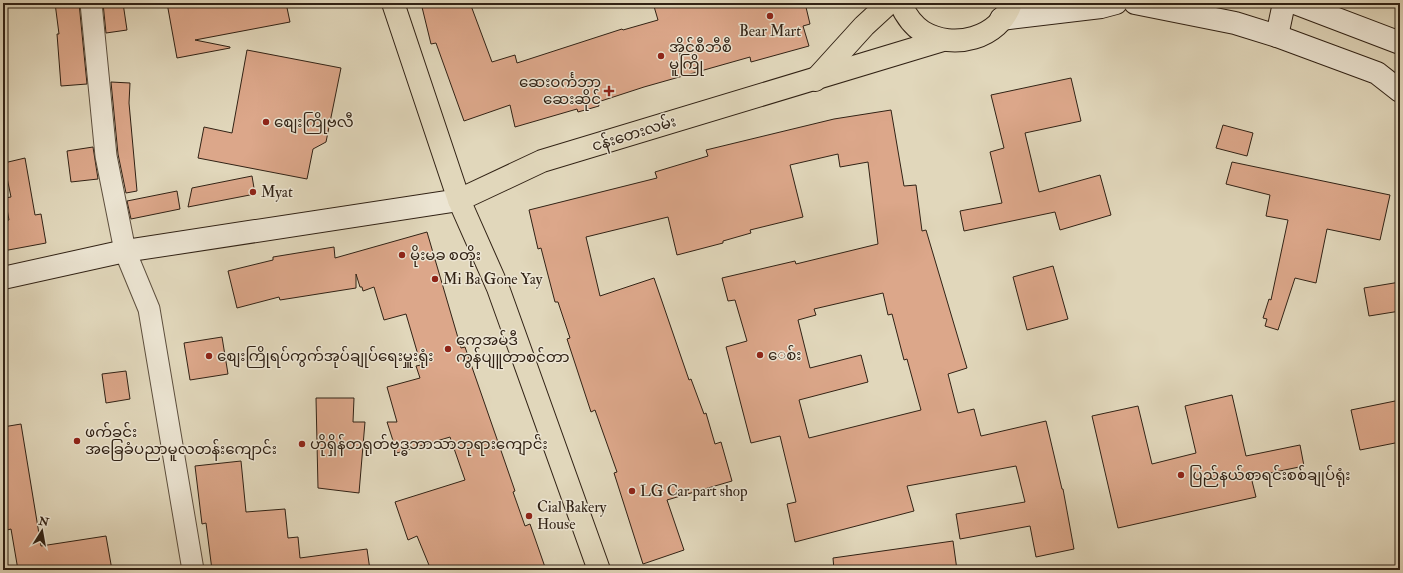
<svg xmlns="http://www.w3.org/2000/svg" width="1403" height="573" viewBox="0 0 1403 573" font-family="'IM FELL Double Pica','Noto Sans Myanmar',serif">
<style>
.building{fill:#dca78a;stroke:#312215;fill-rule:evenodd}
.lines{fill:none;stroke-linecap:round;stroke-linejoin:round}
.street-casing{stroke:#5d4f3e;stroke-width:23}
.secondary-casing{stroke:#312215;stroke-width:24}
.primary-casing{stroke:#312215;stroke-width:24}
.highway-casing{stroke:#312215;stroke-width:24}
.street{stroke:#ece5d3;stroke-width:21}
.secondary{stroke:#ece5d3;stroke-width:22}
.primary{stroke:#e1d7bb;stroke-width:22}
.highway{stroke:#e1d7bb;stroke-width:22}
.poi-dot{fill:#8f2418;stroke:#ece5d3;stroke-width:1.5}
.labels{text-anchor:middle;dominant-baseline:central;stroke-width:3;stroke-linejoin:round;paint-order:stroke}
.poi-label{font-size:15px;fill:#312215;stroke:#ece5d3;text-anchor:start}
.street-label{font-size:15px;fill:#312215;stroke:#ece5d3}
</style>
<rect width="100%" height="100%" fill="#e1d7bb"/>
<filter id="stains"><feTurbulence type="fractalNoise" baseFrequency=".005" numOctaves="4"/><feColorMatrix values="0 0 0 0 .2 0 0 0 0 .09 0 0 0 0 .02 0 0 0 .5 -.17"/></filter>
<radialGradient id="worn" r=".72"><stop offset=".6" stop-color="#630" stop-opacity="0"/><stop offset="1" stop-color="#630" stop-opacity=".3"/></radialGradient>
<!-- building -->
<g class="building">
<path d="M55,3h24l8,81 -26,2 -4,-52h2z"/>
<path d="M103,3h20l4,27 -21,3z"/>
<path d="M167,3h119l4,19 -95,18 35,7v1l-53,10z"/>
<path d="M421,3h49l22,59 23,-7 2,8 105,-34 1,1 35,-10 -5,-17h152l5,21 -7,2 6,20 -58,16 -1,-5 -106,30 -46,15 1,4 -21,6 -1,-3 -62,18 -5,-22 -46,16 -28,-78 -5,1z"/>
<path d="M247,50l94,18 -15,74 -13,7 -6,30 -109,-21 6,-31 28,6z"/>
<path d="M1071,78l10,43 -56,12 14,59 61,-17 11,40 -51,15 -5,-18 -91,19 -4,-20 42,-8 -12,-51 14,-4 -13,-53z"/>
<path d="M111,82l19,1 -1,20 8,88 -11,2 -8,-39z"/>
<path d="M891,110l13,76 12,-1 6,46 4,-1 41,138 -19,6 10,39 16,-4 7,27 65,-15 16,68h1l11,60 -38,8 -6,-31 -70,13 -4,-25 69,-12 -9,-36 -109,20 7,25 -119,31 -8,-38 9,-2 -16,-66 -29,7 -25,-96 21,-6 -12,-41 -7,1 -6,-23 73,-17 1,3 82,-20 -10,-82 -28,5 -2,-13 -48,11 13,52 -53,13 1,3 -28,8v2l-46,12 -9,-38 -82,20 14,59 54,-18 35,102 2,-1 13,35 2,-1 9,31 6,-2 11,39 -65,19 17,50 -41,14 -29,-91 3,-1 -22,-62 -4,2 -24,-73 3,-1 -12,-36h-3l-14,-54 -3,1 -9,-39 128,-32 -2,-6 53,-16 -2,-6 128,-31zM883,293l5,22 4,-1 12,46 3,-1 14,51 -112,28 -10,-38 69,-18 -7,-27 -51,13 -12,-48 18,-5 -2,-6z"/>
<path d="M1223,125l30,8 -6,23 -31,-8z"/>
<path d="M93,147l5,32 -27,3 -4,-31z"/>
<path d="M25,158l10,57 6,-1 5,29 -43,8v-30l6,-1 -4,-22 6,-1 -7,-34z"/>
<path d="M1232,162l158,33 -10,45 -53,-11 -11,54 -21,-5 -17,52 -13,-4 2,-7 -4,-1 6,-19 2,1 17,-80 -22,-4 4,-21 -44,-11z"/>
<path d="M252,176l3,18 -67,13 4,-19z"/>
<path d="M177,191l3,18 -49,10 -4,-18z"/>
<path d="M427,232l34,116 4,-1 50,144 -2,1 12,34 5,-2 16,46h-115l-14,-34 -9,4 -13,-38 70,-22 -15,-43 -53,16 -10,-31h10l-10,-35 33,-9 -4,-12 5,-1 -15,-51 -22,6 -10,-33 -11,4 -1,-4h-2l-4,-13v14l-76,12 -1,-3 -42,11 -9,-37 45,-11v-3l61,-10 1,11z"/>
<path d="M1053,266l15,53 -41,11 -14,-53z"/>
<path d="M1400,282v29l-31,5 -5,-28z"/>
<path d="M222,337l6,37 -38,6 -6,-37z"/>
<path d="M126,371l4,28 -24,4 -4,-29z"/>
<path d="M1232,395l14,61 54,-11 4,21 -53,11 5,20 -138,31 -26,-112 46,-10 14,58 44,-11 -11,-47z"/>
<path d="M316,398h38l-1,24h12l-6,71 -41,-5z"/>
<path d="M1400,400v42l-40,8 -9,-40z"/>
<path d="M21,424l20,122 65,-10 6,34h-94l-7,-41 -8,2v-104z"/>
<path d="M241,461l5,51 39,-3 3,29 10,-1 2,21 67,-9 3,21h-158l-6,-47 -4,1 -7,-58z"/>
<path d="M953,541l4,29h-123l-1,-12z"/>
</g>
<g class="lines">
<!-- street casing -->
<g class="street-casing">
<path id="street" d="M91,3l15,153 19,95 24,58 44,261"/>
</g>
<!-- secondary casing -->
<g class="secondary-casing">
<g id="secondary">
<path d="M1135,3l100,20 42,13 100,37 23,18"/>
<path d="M1295,3l105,40"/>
<path d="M1001,19l100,-12 15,-4"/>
<path d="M1277,36l7,-33"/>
<path d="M3,278l122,-27 334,-51"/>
</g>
</g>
<!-- primary casing -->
<g class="primary-casing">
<path id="primary" d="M393,3l66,197"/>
</g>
<!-- highway casing -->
<g class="highway-casing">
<g id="highway">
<path d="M900,3c5,11 12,22 23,29 30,18 76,7 88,-29"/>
<path d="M815,80l49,-54 25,-23"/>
<path d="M599,570l-101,-282 -39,-88 83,-39 401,-121"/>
</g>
</g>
<!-- street -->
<use href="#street" class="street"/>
<!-- secondary -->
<use href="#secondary" class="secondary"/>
<!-- primary -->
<use href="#primary" class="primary"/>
<!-- highway -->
<use href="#highway" class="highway"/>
</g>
<!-- markers -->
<g class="poi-dot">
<circle cx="770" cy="16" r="4"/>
<circle cx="661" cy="56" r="4"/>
<path d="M607 85h4v4h4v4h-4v4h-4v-4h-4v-4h4z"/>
<circle cx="266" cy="122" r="4"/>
<circle cx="253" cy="192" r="4"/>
<circle cx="402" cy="255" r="4"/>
<circle cx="435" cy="279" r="4"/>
<circle cx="448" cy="349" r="4"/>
<circle cx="760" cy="355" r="4"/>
<circle cx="209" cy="356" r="4"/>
<circle cx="77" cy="441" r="4"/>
<circle cx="302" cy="444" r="4"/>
<circle cx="1181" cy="475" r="4"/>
<circle cx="632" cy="491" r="4"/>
<circle cx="529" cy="516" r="4"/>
</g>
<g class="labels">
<!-- poi labels -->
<g class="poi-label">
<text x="770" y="31" text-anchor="middle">Bear Mart</text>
<text x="669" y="47">အိုင်စီဘီစီ<tspan x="669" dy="17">မူကြို</tspan></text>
<text x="601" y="82" text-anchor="end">ဆေးဝင်္ကဘာ<tspan x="601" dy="17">ဆေးဆိုင်</tspan></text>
<text x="274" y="122">စျေးကြိုဗလီ</text>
<text x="261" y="192">Myat</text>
<text x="410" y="255">မိုးမခ စတိုး</text>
<text x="443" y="279">Mi Ba Gone Yay</text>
<text x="456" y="340">ကေအမ်ဒီ<tspan x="456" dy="17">ကွန်ပျူတာစင်တာ</tspan></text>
<text x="768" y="355">ေစ်း</text>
<text x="217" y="356">စျေးကြိုရပ်ကွက်အုပ်ချုပ်ရေးမှူးရုံး</text>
<text x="85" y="432">ဖက်ခင်း<tspan x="85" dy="17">အခြေခံပညာမူလတန်းကျောင်း</tspan></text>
<text x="310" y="444">ဟိုရှိန်တရုတ်ဗုဒ္ဓဘာသာဘုရားကျောင်း</text>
<text x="1189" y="475">ပြည်နယ်စာရင်းစစ်ချုပ်ရုံး</text>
<text x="640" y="491">LG Car part shop</text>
<text x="537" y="507">Cial Bakery<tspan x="537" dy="17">House</tspan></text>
</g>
<!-- street labels -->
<g class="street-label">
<text transform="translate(634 134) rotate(-17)">ငန်းတေးလမ်း</text>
</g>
</g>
<!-- margin -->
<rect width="1403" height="573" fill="none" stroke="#e1d7bb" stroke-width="16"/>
<rect x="4" y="4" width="1395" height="565" fill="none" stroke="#312215" stroke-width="2"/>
<rect x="8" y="8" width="1387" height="557" fill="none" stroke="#312215"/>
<!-- north arrow -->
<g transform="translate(42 531) rotate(11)" stroke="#ece5d3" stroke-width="3" paint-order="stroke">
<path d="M0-3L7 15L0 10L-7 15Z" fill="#312215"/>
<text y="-6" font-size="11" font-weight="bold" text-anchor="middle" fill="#312215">N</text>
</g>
<rect width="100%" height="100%" filter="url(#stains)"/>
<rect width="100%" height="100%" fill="url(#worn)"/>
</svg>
